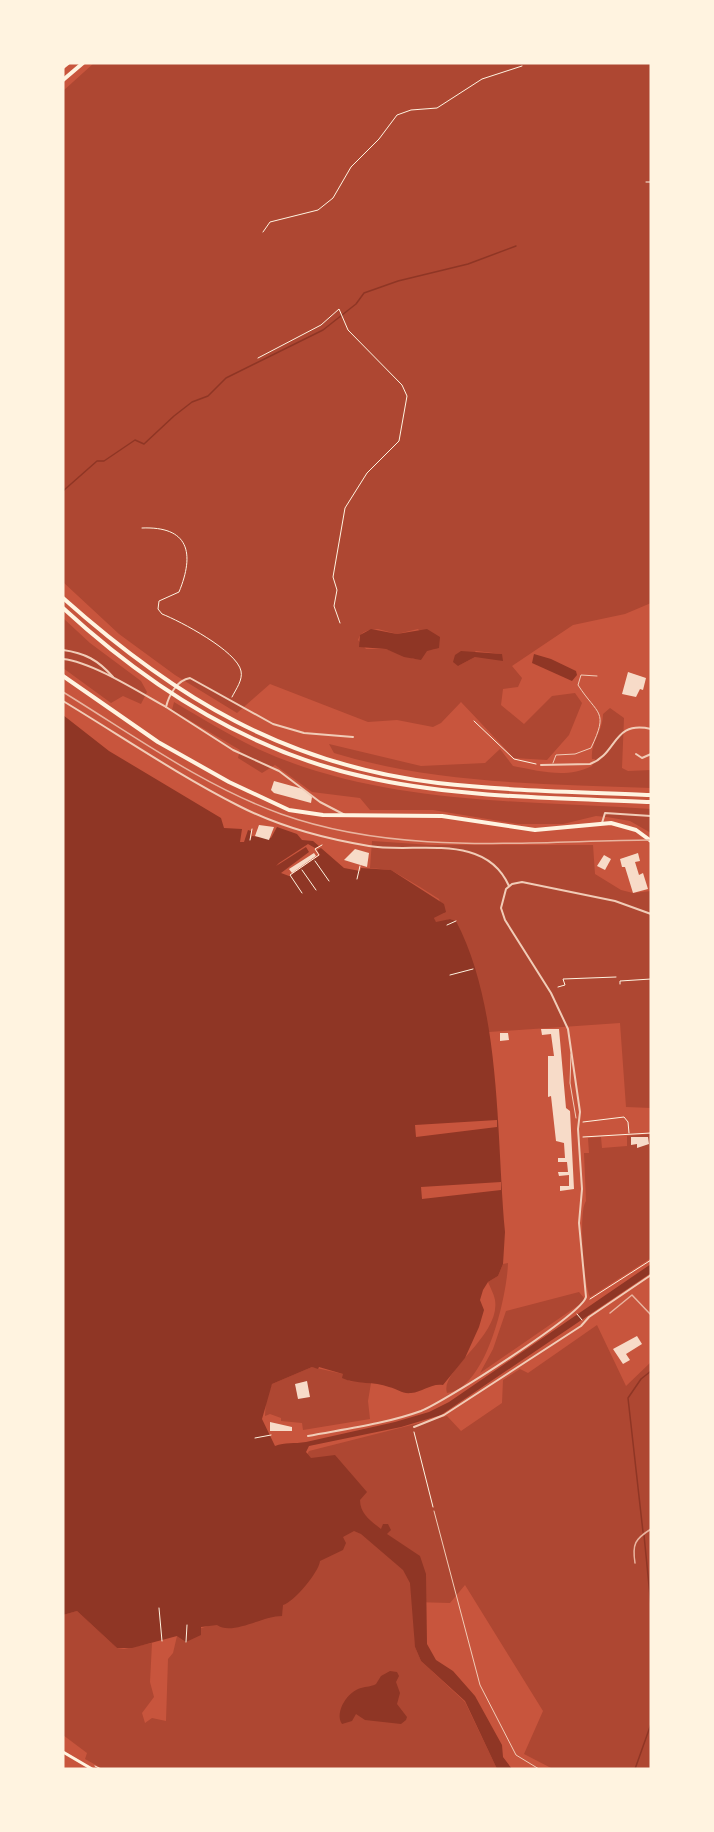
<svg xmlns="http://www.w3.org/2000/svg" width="714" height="1832" viewBox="0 0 714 1832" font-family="Rubik,sans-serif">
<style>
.green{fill:#ae4732;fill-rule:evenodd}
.water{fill:#8f3625}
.pier{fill:#c8553d}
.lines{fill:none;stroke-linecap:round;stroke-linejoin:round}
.stream{stroke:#8f3625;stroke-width:1.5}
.building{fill:#f7dbc8}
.path{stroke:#fff3e0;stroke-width:1}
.service{stroke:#f1ccb7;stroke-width:1}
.minor{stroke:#f1ccb7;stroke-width:2}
.secondary{stroke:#fff3e0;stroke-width:3}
.primary{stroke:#fff3e0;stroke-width:4}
.motorway{stroke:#fff3e0;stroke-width:4}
.tram{stroke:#e9b49f;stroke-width:1.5}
.rail{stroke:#e9b49f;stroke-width:1.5}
</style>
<rect width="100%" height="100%" fill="#c8553d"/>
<!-- green -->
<g class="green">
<path d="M94,63h557v540l-26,11 -52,11 -61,41 10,12 -4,9 -15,2 -2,16 23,19 28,-28 23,-3 7,10 -13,32 -22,25 -33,-2 -53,-56 -20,21 -8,4 -36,-7 -29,2 -98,-38 -33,29 -62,-38 -56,-41 -56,-52v-491zM378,629l19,5 21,-5 18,20 -9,1 -13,9 -28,-10h-20l-8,-9c3,-10 11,-10 20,-11zM476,651l26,3 -27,3 -17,9z"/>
<path d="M63,618l27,25 51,38 6,11 -6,12 -18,-8 -12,7 -48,-35z"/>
<path d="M174,702c27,16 55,33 84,47 123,56 261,51 393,60v24l-21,-12 -23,-4 -11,-1 -33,8h-45l-85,-14h-63l-10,-12 -48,-6 -37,-27 -13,8 -24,-15 2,-8 -68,-40z"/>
<path d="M610,708l14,10 -2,50 6,3 23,-1v18c-107,-4 -214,-4 -317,-35l-5,-9 92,22 64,-3 15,-14 13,17c27,5 53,13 79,0l3,-7h-3c-2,-16 11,-27 11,-45z"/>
<path d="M372,841l59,4h162l2,29 26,16 12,3 18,-2v217l-25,-1 -6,-84 -131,9 -17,-68 -16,-43 -6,-2 -14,4 -2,-5 10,-5 -5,-14 -19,-12 -29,-17 -21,-2z"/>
<path d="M651,1134v124l-61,39c-6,-11 -12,-86 -4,-96l-2,-48h5l-1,-15 13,-1 1,11 25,-2v-10z"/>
<path d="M508,1263c-1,32 -21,125 -61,130 -8,-22 54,-57 48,-93 -1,-6 -5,-13 -7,-18l10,-6 5,-12z"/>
<path d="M579,1292l5,6 -1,4 -103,71 13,-24 13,-38z"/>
<path d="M597,1325l29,61 25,-24v407h-98l-29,-15 19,-43 -78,-126 -15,18 -36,-1 1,45 6,14 44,41 32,67h-394l-18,-10 2,-6 -24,-18v-120l14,-4 40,37 7,1 28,-6 -2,39 4,15 -12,16 3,10 7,-5 14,3 2,-62 5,-6 4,-17 31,-10 101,-175 138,-35 14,15 41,-28 1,-23 17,-11 8,4z"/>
<path d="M312,1367l31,7 6,7 22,2 -3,18 2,18 -67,11 -1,-7 -21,-2v-3l-11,-4 -5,2 1,-17 6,-15z"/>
</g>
<!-- water -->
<g class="water">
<path d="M371,629l26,5 30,-5 13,8 -1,11 -12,3 -6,9 -17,-3 -18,-8 -27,-2 1,-12z"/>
<path d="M461,651l41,3 1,7 -28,-4 -17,9 -5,-4 2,-7z"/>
<path d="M534,654l17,5 25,12 1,4 -5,6 -40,-18z"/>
<path d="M63,715l46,36 112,67 3,10 18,1 -2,13h4l4,-12 3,1 -1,10 2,-5 19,2 6,-11 20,7 5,6 11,1 6,5 -4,2 -7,-4 -29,19 -3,3 30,-19 3,5 -28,21 8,3 31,-21 -3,-5 4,-2 23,20 16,3 1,-3 30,2 53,34 2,8 -12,6 2,4 14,-3 6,2c46,88 40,214 49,311l-2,32 -5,12 -10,6 -5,8 -3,10 4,10 -5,17 -14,31 -22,27c-12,-2 -20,7 -32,8 -9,1 -13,-4 -22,-6 -15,-6 -32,-2 -47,-9l1,-4 -24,-7 -1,2 -6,-2 -40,17 -10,35 13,27c10,-4 19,-2 31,-4l89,-20 34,-10 20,-10 202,-138v9l-210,142 -40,12 -92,19 -3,6 5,6 24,-3 32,37 -7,8c0,14 11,21 21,29l2,-5h5l3,6 -4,4 33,22 6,18 1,70 9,16 17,11 22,25 27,49 1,12 9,12h-15l-32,-68 -44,-40 -6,-14 -5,-64 -7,-13 -42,-36 -7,-3 -11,6 3,6 -3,7 -23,11c-1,11 -26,41 -37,44l-1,11c-20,0 -50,20 -65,9l-16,2v8l-15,7 -9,-6 -45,12h-15l-40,-37 -14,4z"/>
<path d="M390,1671l7,1 2,4 -3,6 4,11 -3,11 10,13 -1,3 -5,4 -36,-4 -9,-6 -4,7 -10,3c-8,-12 6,-33 19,-36 6,-2 10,-1 15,-4l5,-8z"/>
</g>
<!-- pier -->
<g class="pier">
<path d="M497,1120v7l-81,10 -1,-12z"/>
<path d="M501,1182v8l-79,9 -1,-12z"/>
</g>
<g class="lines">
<!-- stream -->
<g class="stream">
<path d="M63,491l34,-30h7l31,-21 9,4 30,-28 18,-14 16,-6 18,-18 97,-48 33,-26 8,-11 34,-12 70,-17 48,-18"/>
<path d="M643,1532l-15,-134 13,-19 10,-8"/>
<path d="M644,1535l7,71"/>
<path d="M635,1769l16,-45"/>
</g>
</g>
<!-- building -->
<g class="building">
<path d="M628,672l18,6 -3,12 -3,-1 -4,8 -14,-3z"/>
<path d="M274,781l29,8 9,8 -1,6 -37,-10 -3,-3z"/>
<path d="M259,825l15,2 -5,13 -14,-4z"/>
<path d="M355,849l14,4 -2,14 -23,-7z"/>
<path d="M314,853l2,3 -24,17 -3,-4z"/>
<path d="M638,853l2,8 -5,1 4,13 4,-2 5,16 -15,4 -8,-26h-3l-2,-8z"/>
<path d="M604,855l7,4 -6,11 -8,-4z"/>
<path d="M541,1029h18l7,79 4,3 4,78 -14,2v-5h9v-11l-10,1 -1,-4h10l-1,-10h-9v-4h7l-1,-15 -8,-2 -5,-45 -3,1v-41h6l-3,-22 -9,1z"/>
<path d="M500,1033h8l1,7 -9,1z"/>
<path d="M631,1137h17l1,7 -12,4v-4l-6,1z"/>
<path d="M637,1336l5,8 -16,10 4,6 -7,4 -10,-15z"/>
<path d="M307,1381l3,16 -12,2 -3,-15z"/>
<path d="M270,1422l22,5v4h-22z"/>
</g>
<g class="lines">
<!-- path -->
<g class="path">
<path d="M646,182h5"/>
<path d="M263,232l7,-10 48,-12 15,-12 18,-31 28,-28 18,-24 14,-5 26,-2 45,-29 40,-13"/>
<path d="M258,358l63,-33 18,-16 9,21 54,55 5,11 -8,45 -32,32 -22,35 -12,69 4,13 -3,16 6,17"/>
<path d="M142,528c47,-2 53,25 37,64l-20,9 -1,8 4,5c18,7 75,37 79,57 2,9 -5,18 -9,26"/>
<path d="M474,721l40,38 22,5"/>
<path d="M250,840l2,-11"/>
<path d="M315,861l14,20"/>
<path d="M302,870l14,20"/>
<path d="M357,879l3,-13"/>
<path d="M302,893l-12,-18 29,-20 -4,-6 7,-4"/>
<path d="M447,925l9,-4"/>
<path d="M450,975l23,-6"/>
<path d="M620,984v-3l31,-2"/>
<path d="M558,987l7,-2 -2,-6 53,-2"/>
<path d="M583,1122l41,-5 4,5 1,11"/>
<path d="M583,1137l68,-4"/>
<path d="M590,1299l61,-39"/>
<path d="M577,1314l5,6"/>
<path d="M414,1432l19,75"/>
<path d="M255,1438l16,-3"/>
<path d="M159,1608l3,33"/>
<path d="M186,1642l1,-17"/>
<path d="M95,1766l6,3"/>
</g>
<!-- service -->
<g class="service">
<path d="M553,763l3,-8 19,-1 16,-6c18,-38 7,-32 -13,-63l3,-10 16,1"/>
<path d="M571,1054l-1,29 6,35"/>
<path d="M434,1511l46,174 36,70 23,14"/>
</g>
<!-- minor -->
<g class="minor">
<path d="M63,650c22,3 35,10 50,27"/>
<path d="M63,659c29,3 76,33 103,48"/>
<path d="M63,701c58,35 115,74 176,105 39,20 87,33 130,40 46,8 116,-15 140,40"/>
<path d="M636,754l6,4 9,-4"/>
<path d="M541,765l49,-1c28,-10 22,-44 61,-35"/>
<path d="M345,815l-25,-13 -41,-31 -46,-21 -67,-43c3,-12 11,-27 24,-29l83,46 31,9 49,4"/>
<path d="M602,823l3,-10 46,3"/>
<path d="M651,850v7"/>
<path d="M414,1427l30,-12 137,-89 8,-9 62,-42"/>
<path d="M308,1436c37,-7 77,-12 113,-25 23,-9 160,-96 165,-114l-7,-74 3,-34 -4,-60 2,-17 -12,-83 -17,-36 -46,-73 -4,-12 5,-19 6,-5 10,-2 93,19 36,13"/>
</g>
<!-- secondary -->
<path class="secondary" d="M63,1752l29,17"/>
<!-- primary -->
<path class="primary" d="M63,676l95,66 71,40 60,28 34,5 119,1 93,14 76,-7 25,7 15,11"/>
<!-- motorway -->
<g class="motorway">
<path d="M63,67l5,-4"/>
<path d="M63,80l20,-17"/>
<path d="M63,598c112,100 223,167 375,185 71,8 142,9 213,12"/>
<path d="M63,608c88,81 193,147 311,171 91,19 185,19 277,23"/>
</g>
<!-- tram -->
<g class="tram">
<path d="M610,1313l22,-18 19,20"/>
<path d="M635,1563c-3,-19 0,-24 16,-34"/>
</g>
<!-- rail -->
<path class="rail" d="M63,692c70,43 140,94 218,122 117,42 248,27 370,26"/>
</g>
<!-- border -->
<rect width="714" height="1832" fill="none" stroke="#fff3e0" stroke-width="129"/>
</svg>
